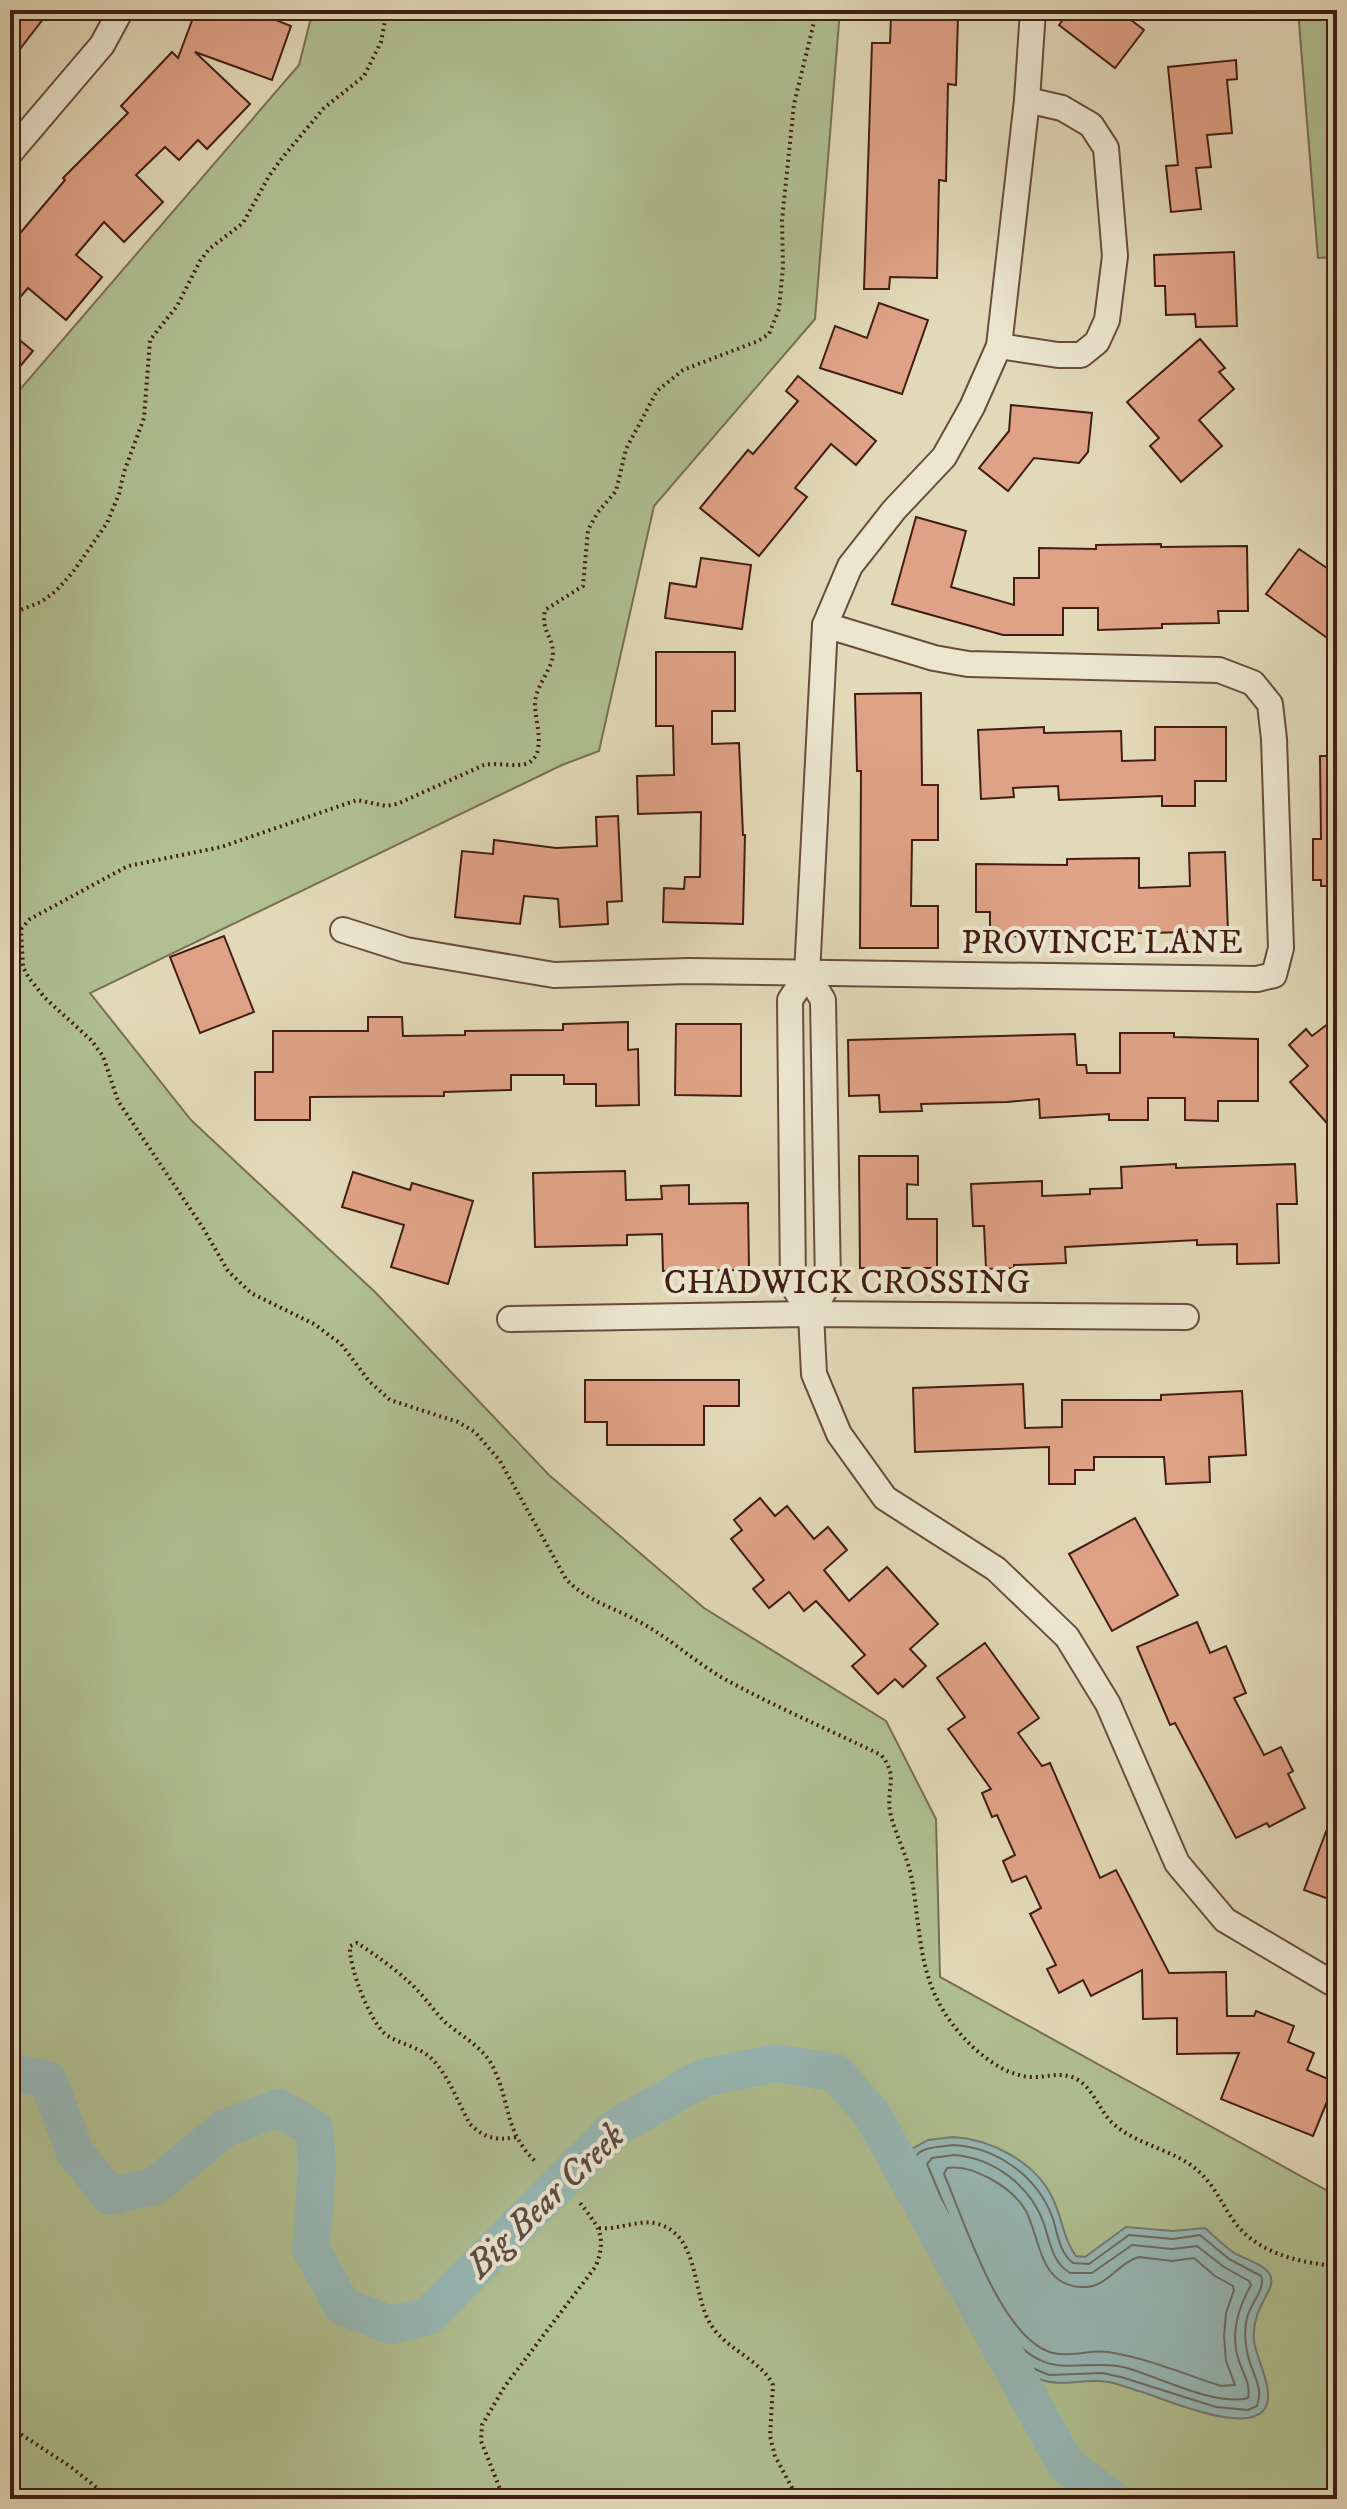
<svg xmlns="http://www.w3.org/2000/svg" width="1347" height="2509" viewBox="0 0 1347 2509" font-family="'IM FELL DW Pica',serif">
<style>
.green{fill:#b0c091;stroke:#786f52;stroke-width:2}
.water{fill:#97b9b7;stroke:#757b75;stroke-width:2}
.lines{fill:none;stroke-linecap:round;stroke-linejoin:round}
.shore{stroke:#6c6c64;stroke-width:2}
.river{stroke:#97b9b7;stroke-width:38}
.building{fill:#e0a286;stroke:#411e12;stroke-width:2}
.minor-casing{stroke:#694d3c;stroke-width:28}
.path{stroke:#411e12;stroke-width:4;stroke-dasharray:2 4;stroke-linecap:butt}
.minor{stroke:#ece6d1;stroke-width:24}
.labels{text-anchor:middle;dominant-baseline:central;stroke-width:8;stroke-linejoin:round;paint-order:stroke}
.street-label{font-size:34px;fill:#411e12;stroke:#ece6d1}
.water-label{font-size:36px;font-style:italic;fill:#5b4c44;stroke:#ece6d1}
</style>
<rect width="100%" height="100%" fill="#e2d9b8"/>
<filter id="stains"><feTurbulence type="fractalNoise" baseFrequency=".0025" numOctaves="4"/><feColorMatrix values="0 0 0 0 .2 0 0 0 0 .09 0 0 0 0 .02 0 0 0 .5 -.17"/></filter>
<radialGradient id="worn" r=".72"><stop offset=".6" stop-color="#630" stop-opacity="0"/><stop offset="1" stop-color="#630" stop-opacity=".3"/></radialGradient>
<!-- green -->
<g class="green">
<path d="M313,10h527l-25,309 -161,187 -55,245 -37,14 -472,228 101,127 184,172 174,183 155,133 182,113 50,98 4,158 397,219v303h-1327v-2098l289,-336z"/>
<path d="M1298,10h39v247l-19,1z"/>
</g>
<!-- water -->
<path class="water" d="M953,2137c38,2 82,25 99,60 10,19 11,42 24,59l9,1 41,-30 47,4 32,-3c9,8 18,17 28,24 10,7 29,11 36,21 4,6 3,11 0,17 -9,17 -17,31 -15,51 2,18 24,54 9,70 -21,22 -96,-11 -121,-19 -14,-4 -27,-10 -41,-11 -28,-1 -45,8 -71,-6 -26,-12 -43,-38 -59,-60l-68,-161 25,-14z"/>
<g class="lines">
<!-- shore -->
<g class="shore">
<path d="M953,2145c44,2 85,32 100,74 5,16 6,33 20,44l16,1 40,-29 44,4 27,-4 29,24 32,17c5,13 -11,28 -14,42 -3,11 -2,27 1,38 4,18 16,31 9,50l-9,4 -32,-3 -95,-30 -19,-4 -53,2 -19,-8 -36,-33 -16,-23 -64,-152c6,-13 25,-12 39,-14z"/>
<path d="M954,2155c40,3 77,31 90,69 6,18 8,38 26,49h22l40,-28 40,4 25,-3 27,21 25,14 2,4c-13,23 -21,50 -12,76 4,13 12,23 9,37 -33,9 -90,-22 -125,-31 -28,-7 -60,6 -85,-8 -22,-11 -37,-33 -51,-53l-60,-142 5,-6z"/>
<path d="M947,2168c16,-2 28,3 42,10 13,7 29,19 37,33 15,30 14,78 60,76 22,-1 33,-25 53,-30l33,4 22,-3 21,18 18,10 1,4 -8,23 -2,23 2,25 9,24 -14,1c-37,-12 -74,-28 -113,-34 -18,-3 -37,6 -55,1 -52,-13 -89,-133 -109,-179z"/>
</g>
<!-- river -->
<path class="river" d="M10,2072l38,8 27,72 35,44 45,-10 70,-58 54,-20 35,21 3,36 -6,84 31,57 49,19 37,-9 187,-188 88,-50 73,-15 60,10 36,41 194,351 46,34"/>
</g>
<!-- building -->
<g class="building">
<path d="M10,10h40l-40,52z"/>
<path d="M196,10h86l-4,11 13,5 -19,54 -77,-28 55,52 -43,45 -9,-9 -19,20 -14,-13 -29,28 27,27 -39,40 -20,-20 -28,33 26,22 -36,43 -38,-32 -18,21v-64l55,-65 -2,-2 65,-65 -7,-7 51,-54 6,6z"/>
<path d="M1070,10h48l26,20 -29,38 -56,-43z"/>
<path d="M891,14l67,2 -2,69 -8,-1 -2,97 -7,-1 -2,98 -47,-1 -1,12h-25l8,-246h18z"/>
<path d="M1236,60l1,19 -10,1 5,53 -25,2 4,32 -15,1 5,41 -30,3 -5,-46 12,-1 -10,-98z"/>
<path d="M1234,252l3,74 -41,1 -1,-13 -29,1 -1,-29h-10l-1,-31z"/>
<path d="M879,303l49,17 -26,74 -82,-26 15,-42 32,12z"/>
<path d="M10,332l23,19 -23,27z"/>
<path d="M1200,339l25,29 -6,4 15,17 -35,31 23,26 -41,36 -31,-36 9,-8 -32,-36z"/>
<path d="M798,376l78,65 -20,24 -25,-21 -36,44 12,9 -48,59 -59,-48 48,-58 5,4 45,-53 -12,-10z"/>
<path d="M1011,405l81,8 -4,39 -9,11 -45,-5 -26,33 -29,-23 30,-37z"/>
<path d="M916,517l50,14 -15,56 63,18v-27h25v-30l57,1v-4l65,-1v3l86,-1 1,65h-30l1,12 -57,1v4l-64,2v-22h-35v27h-60l-111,-31z"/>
<path d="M1299,549l38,26v70l-71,-51z"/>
<path d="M701,558l50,7 -9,64 -77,-11 5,-35 26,4z"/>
<path d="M656,652h79v59h-23v33l27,-1 4,92h2l-2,89 -80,-2 1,-34 20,1 1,-12h15l1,-65 -63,2 -1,-38 37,-1 -1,-49h-17z"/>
<path d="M921,693l1,92h16v55h-26l-1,66h27v42h-78l1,-177h-4l-2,-77z"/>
<path d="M1044,727v6l77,-2 1,30 33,-1v-33h71v54h-31v25h-33v-10l-103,4 -1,-14 -45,2 1,9 -33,2 -3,-69z"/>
<path d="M1320,756h17v130h-16v-6h-8v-41h8z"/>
<path d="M618,816l4,85 -15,1 1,22 -48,3 -2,-28 -34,-3 -4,28 -65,-7 7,-66 31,3 1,-14 62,8 41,-2 -1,-29z"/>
<path d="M1225,852l3,79 -238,6v-25h-14v-48l91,1v-6l72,-1v30l51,-2 -1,-33z"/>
<path d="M224,936l30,76 -54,21 -30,-76z"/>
<path d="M368,1017h34l1,19 62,-1v-4l98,-1v-6l65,-2v28l10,-1 1,56 -43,1v-22h-32v-9h-53v15l-67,2v4l-134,1v23h-55v-48h18v-41h95z"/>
<path d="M1337,1017v95l-11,10 -36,-40 18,-16 -19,-21 17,-16 6,7z"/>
<path d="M676,1024h65v72l-66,-1z"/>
<path d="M1120,1033h54v4l84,2v62h-40v20l-33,-1v-22h-37v22h-39v-6l-69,4 -1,-19 -32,3 -86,2 1,7 -42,1 -1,-17 -30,1 -1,-56 227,-6 2,31h9l1,8h33z"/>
<path d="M859,1156h59v29l-11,-1v35h30v49h-77z"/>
<path d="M1176,1164v4l119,-4 2,40h-20l2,59 -42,1v-20l-40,1v-5l-132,7 1,16 -52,2v3l-28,1 -2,-43h-11l-2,-42 71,-3v15l48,-2v-5l32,-1 -1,-21z"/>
<path d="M625,1171l1,29 36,-1 -1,-13 28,-1v19l59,-1 1,67 -86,1 -1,-37 -35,1v10l-92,2 -2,-74z"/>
<path d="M353,1172l57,18 2,-7 61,18 -25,83 -57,-17 13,-42 -62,-18z"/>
<path d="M585,1380h154v26h-35v39h-97v-23h-22z"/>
<path d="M1023,1384l2,44 37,-1v-27h99v-5l81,-4 4,64 -37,2 1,25 -44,2 -2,-27h-70v13h-19v14h-26v-37l-134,5 -2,-64z"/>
<path d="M760,1498l15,18 12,-10 27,33 14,-12 19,23 -23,20 25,31 38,-34 51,57 -28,25 16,17 -23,21 -8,-8 -17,15 -26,-28 13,-11 -49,-54 -12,10 -15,-19 -20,16 -16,-19 11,-9 -33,-41 11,-9 -8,-10z"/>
<path d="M1135,1518l43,77 -66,36 -43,-77z"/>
<path d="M1197,1622l13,31 16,-7 20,47 -12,5 30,57 17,-8 12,24 -5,3 17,34 -36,19 -2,-4 -31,15 -61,-115 -5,2 -33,-78z"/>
<path d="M985,1643l54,75 -21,15 24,33 8,-3 50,115 16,-8 53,103 57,-1 1,44h27l2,-5 38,15 -6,16 26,11 -7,17 28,12 -22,54 -92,-37 18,-46 -62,1v-36l-34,1 -1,-49 -51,26 -8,-16 -24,13 -12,-24 9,-4 -26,-51 11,-6 -15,-32 -14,6 -9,-21 12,-6 -18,-40 -5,2 -10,-24 9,-4 -43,-60 17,-12 -28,-39z"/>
<path d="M1335,1808h2v94l-33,-12z"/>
</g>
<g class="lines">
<!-- minor casing -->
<g class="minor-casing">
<g id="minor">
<path d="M1033,10l-6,90 -28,246 -27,61 -28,50 -50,53 -44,56 -25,59 -18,349 -17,26 3,286 18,28 3,60 25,60 46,64 111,71 71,68 41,67 69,159 48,57 112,66"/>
<path d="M10,153l92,-108 19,-35"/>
<path d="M999,346l59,9h23l16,-13 10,-22 8,-64 -9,-108 -15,-23 -29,-17 -35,-8"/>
<path d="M343,930l63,20 148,25 134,-4 569,8 17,-4 7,-27 -7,-209 -4,-35 -17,-21 -34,-13 -251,-6 -34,-6 -109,-33"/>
<path d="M807,974l16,26 5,284 -17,30"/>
<path d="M510,1319l301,-5 375,3"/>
</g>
</g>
<!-- path -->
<g class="path">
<path d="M10,614l31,-12 15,-11 17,-19 34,-49 12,-29 5,-22 20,-54 6,-78 27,-34 23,-45 9,-12 34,-26 26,-47 13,-18 42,-50 40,-32 17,-34 6,-32"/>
<path d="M10,913l11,16 2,38 6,11 16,20 46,42 12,16 15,45 85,127 25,43 23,22 63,31 27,20 28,37 21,19 68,22 17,10 25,29 66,118c20,22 49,29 74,43 29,16 53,38 81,55 52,29 107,52 160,78 18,21 5,33 9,57 5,22 16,41 21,63 8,40 7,87 26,124 15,32 56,76 94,78 17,1 30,-7 47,3 17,10 22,34 38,46 23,19 57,24 80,43 16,13 24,31 35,48 22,35 67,46 106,49"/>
<path d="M21,929l9,-10 98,-53 93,-19 136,-47 29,6 11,-2 87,-39c13,-3 33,3 44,-2 19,-9 7,-42 7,-58 0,-20 18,-35 18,-53 -1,-18 -12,-20 -8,-42l38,-24 5,-56 10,-18 18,-21 10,-42 31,-58 26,-21 75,-29 11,-7 10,-25 4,-42 -1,-47 12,-116 23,-94"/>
<path d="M516,2137c-19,4 -32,1 -46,-13 -12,-21 -21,-48 -38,-65 -12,-12 -30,-14 -44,-23 -17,-10 -40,-71 -38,-90l7,-3c18,11 49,34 63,50 9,10 16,20 25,29 17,15 39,25 49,47 17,36 10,63 43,94"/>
<path d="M599,2228c19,2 38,-8 55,-5 47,9 37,71 57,102 16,25 50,35 62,60l-3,51 5,20 23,43"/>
<path d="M10,2430l9,3 52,34 40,32"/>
<path d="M504,2499l-23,-58 1,-16 23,-39 91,-120c12,-33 1,-40 -18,-66"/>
</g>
<!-- minor -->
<use href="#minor" class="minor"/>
</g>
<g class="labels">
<!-- street labels -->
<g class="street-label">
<text x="1102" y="943">PROVINCE LANE</text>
<text x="847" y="1283">CHADWICK CROSSING</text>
</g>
<!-- water labels -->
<g class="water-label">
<text transform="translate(546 2201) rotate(-44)">Big Bear Creek</text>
</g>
</g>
<!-- margin -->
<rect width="1347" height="2509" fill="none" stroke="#e2d9b8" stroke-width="40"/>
<rect x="12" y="12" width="1323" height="2485" fill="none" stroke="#411e12" stroke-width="4"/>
<rect x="20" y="20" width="1307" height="2469" fill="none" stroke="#411e12" stroke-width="2"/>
<rect width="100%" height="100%" filter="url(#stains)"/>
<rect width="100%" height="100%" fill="url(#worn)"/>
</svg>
